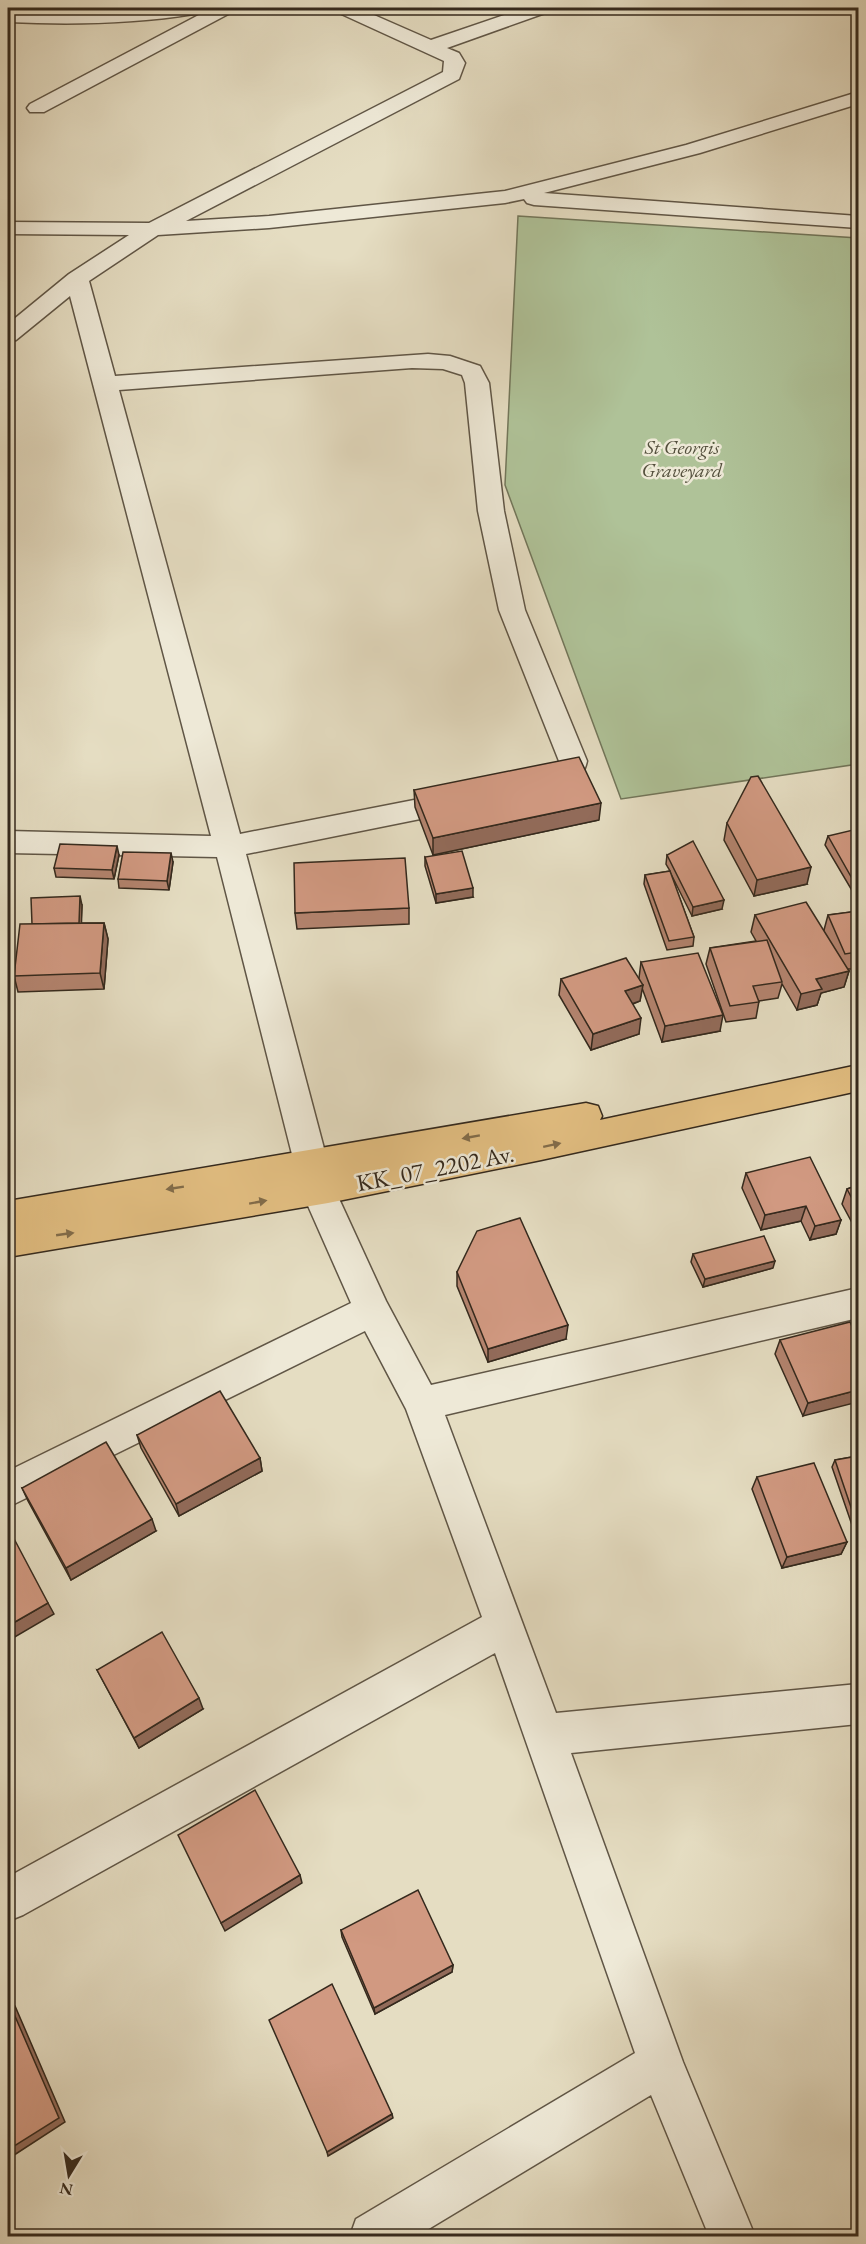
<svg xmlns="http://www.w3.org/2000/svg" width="866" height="2244" viewBox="0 0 866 2244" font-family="'EB Garamond',serif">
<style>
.green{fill:#afc298;stroke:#72765a;stroke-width:1.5}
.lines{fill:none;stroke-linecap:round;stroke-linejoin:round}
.street-casing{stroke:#605646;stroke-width:3}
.primary-casing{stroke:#34291d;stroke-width:3}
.street{fill:#eee9d7;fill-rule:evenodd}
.primary{fill:#e2be81;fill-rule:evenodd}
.wall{fill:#b4846f;stroke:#34291d;stroke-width:1.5}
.shaded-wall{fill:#926b5a;stroke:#34291d;stroke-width:1.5}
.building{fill:#d19981;stroke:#34291d;stroke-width:1.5}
.oneway{fill:#826c4a}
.labels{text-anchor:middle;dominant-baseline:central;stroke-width:5;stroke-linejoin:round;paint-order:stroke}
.far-park-label{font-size:20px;font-style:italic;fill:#534f3c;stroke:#eee9d7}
.street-label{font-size:24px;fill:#34291d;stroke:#eee9d7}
</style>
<rect width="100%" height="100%" fill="#e5ddc2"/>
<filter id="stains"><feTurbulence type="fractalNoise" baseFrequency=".00333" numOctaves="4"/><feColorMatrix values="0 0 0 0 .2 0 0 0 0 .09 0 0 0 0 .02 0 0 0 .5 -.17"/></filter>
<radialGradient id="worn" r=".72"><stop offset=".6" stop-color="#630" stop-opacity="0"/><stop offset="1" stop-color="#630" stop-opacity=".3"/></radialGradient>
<!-- green -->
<path class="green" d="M518,216l340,22v526l-237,35 -116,-314z"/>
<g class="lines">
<!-- street casing -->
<g class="street-casing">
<g id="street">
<path d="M163,8h40l-2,4 -7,2c-62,10 -124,11 -186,8v-12l80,2z"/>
<path d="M212,8h22l-2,4 -188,100h-14l-3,-4 3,-4z"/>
<path d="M335,8h23l73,32 94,-32h25l-2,4 -101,36 12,5 6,10 -6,16 -273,142 83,-5 236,-25 181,-46 172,-53v12l-158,49 -156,40 314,23v12l-324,-23 -7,-2 -3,-4 -19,4 -236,25 -111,7 -69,46 26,95 313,-22 22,2 30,10 9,17 15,128 21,99 62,151c-5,24 -28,37 -51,30l-4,-7 4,-7 18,-6 5,-10 -60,-151 -21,-99 -13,-128 -3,-8 -19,-6 -31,-1 -293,22 121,444 220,-43 10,3 4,7 -4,7 -10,3 -214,43 89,336 51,111 45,84 427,-97v30l-413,97 111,298 302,-29v40l-287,29 112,309 72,174h-46l-58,-141 -234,141h-67l6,-17 279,-166 -140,-400 -472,262 -15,6v-44l474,-260 -76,-208 -41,-78 -357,176v-36l343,-168 -50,-113 -84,-333 -209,-4v-22l203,5 -141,-540 -54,44 -8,2v-18l61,-50 60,-39 -121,-1v-12l141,1 294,-151 1,-11 -107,-49z"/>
</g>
</g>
<!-- primary casing -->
<g class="primary-casing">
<path id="primary" d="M858,1065v26l-317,69 -213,43 -320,54v-56l578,-98 12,3 4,10 -2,4z"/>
</g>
<!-- street -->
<use href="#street" class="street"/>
<!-- primary -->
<use href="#primary" class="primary"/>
</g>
<!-- wall -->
<g class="wall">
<path d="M414,790l185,30 -166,35 -18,-48z"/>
<path d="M727,823l80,61 -53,12 -30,-56z"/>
<path d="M828,836l30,3v60h-1l-32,-54z"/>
<path d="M119,855l-5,24 -58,-2 -2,-9z"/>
<path d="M667,855l55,54 -30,7 -22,-44 24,65 -1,9 -26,4 -23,-66 1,-9 25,-4 -4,-7z"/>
<path d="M425,857l48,40 -37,6 -11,-37z"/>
<path d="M173,862l-4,28 -50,-2 -1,-9z"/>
<path d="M82,905l-1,18h23l4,16 -4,50 -86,3 -4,-16 18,-52z"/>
<path d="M409,908v16l-112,5 -2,-16z"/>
<path d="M858,911v63h-3l-2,-5h-5l1,2 -5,16 -23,6 -4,12 -20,5 -15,-26 -4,14 -19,3 -3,17 -30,4 -20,-58 4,-16 46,-7 -5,-9 4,-17 69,15 4,-15z"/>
<path d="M641,962l79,69 -58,11 -20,-54 -2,13 -7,3 6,30 -48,16 -32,-55 2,-16 78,-1z"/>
<path d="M858,1165v11l-2,-4z"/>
<path d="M746,1173l95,47 -5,14 -26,6 -9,-19 -40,9 -19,-42z"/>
<path d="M858,1185v46l-1,1 -15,-28 5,-15z"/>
<path d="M693,1254l80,14 -70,19 -12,-25z"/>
<path d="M457,1272l109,67 -78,23 -31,-76z"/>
<path d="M780,1340h78l-55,76 -28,-62z"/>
<path d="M137,1435l123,23 2,13 -83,45 -38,-68z"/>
<path d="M858,1456v72h-5l-21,-61 3,-7z"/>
<path d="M757,1477l90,65 -6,12 -59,14 -30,-79z"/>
<path d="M22,1488l134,43 -85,49 -43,-79z"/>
<path d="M97,1670l106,39 -64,39z"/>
<path d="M341,1930l112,35 -1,7 -77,42 -33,-77z"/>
</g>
<!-- shaded-wall -->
<g class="shaded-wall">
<path d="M601,803l-2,17 -166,35v-17z"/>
<path d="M117,846l2,9 -5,24 -2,-9z"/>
<path d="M171,853l2,9 -4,28 -2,-9z"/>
<path d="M811,867l-4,17 -53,12 3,-16z"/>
<path d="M473,888v9l-37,6v-9z"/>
<path d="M80,896l2,9 -1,35 -3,-9z"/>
<path d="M724,900l-2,9 -30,7 1,-9z"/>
<path d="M104,923l4,16 -4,50 -4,-16z"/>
<path d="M849,971l-5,16 -23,6 -4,12 -20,5 4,-16 15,-15z"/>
<path d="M643,985l-3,16 -17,6 2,-16z"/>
<path d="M723,1015l-3,16 -58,11 3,-16z"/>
<path d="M641,1018l-2,16 -48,16 2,-16z"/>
<path d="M806,1206l-5,15 -40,9 4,-15z"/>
<path d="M841,1220l-5,14 -26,6 5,-14z"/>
<path d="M775,1261l-2,7 -70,19 2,-8z"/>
<path d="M568,1325l-2,14 -78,23v-13z"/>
<path d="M858,1390v12l-55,14 5,-13z"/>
<path d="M260,1458l2,13 -83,45 -3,-12z"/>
<path d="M152,1519l4,12 -85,49 -5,-12z"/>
<path d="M847,1542l-6,12 -59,14 5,-11z"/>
<path d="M48,1603l6,11 -46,27v-15z"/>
<path d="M199,1698l4,11 -64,39 -5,-10z"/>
<path d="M300,1875l2,8 -77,48 -4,-8z"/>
<path d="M453,1965l-1,7 -77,42 -1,-6z"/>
<path d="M8,2000l7,6 50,116 -57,37z"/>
<path d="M392,2114l1,4 -65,38 -1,-4z"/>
</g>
<!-- building -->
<g class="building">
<path d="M579,757l22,46 -168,35 -19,-48z"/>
<path d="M758,776l53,91 -54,13 -30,-57 24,-46z"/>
<path d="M853,830l5,9v50l-30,-53z"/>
<path d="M693,841l31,59 -31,7 -26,-52z"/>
<path d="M60,844l57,2 -5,24 -58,-2z"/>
<path d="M462,851l11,37 -37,6 -11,-37z"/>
<path d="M123,852l48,1 -4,28 -49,-2z"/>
<path d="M405,858l4,50 -114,5 -1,-50z"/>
<path d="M670,871l24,66 -25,4 -24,-66z"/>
<path d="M80,896l-1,27 -47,1 -1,-26z"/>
<path d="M806,902l43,69 -33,8 6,10 -21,5 -46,-79z"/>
<path d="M858,911v43l-1,-2 -12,2 -17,-39z"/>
<path d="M104,923l-4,50 -86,3 6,-52z"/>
<path d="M767,940l15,42 -29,4 6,16 -29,4 -20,-58z"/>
<path d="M698,953l25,62 -58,11 -24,-64z"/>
<path d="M626,958l17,27 -18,6 16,27 -48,16 -32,-55z"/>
<path d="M810,1157l31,63 -26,6 -9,-20 -41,9 -19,-42z"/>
<path d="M858,1185v25l-11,-21z"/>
<path d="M520,1218l48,107 -80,24 -31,-77 20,-41z"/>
<path d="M764,1236l11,25 -70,18 -12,-25z"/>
<path d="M850,1322l8,18v50l-50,13 -28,-63z"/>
<path d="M220,1391l40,67 -84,46 -39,-69z"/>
<path d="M106,1442l46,77 -86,49 -44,-80z"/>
<path d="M858,1456v66h-2l-21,-62z"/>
<path d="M814,1463l33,79 -60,15 -30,-80z"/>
<path d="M11,1533l37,70 -40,23v-91z"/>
<path d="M162,1632l37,66 -65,40 -37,-68z"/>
<path d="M255,1790l45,85 -79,48 -43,-88z"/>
<path d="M418,1890l35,75 -79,43 -33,-78z"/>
<path d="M332,1984l60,130 -65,38 -58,-132z"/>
<path d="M8,2000l51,118 -51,32z"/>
</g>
<!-- one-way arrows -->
<defs><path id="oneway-solid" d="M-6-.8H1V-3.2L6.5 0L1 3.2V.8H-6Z" transform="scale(1.5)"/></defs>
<g class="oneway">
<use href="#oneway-solid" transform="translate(471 1137) rotate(170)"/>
<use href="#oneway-solid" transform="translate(552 1145) rotate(-12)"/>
<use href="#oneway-solid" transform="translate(175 1188) rotate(171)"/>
<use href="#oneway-solid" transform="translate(258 1202) rotate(-10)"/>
<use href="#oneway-solid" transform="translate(65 1234) rotate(-8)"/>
</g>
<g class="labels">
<!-- far-park labels -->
<g class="far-park-label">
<text x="682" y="447">St Georgis<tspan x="682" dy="23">Graveyard</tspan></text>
</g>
<!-- street labels -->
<g class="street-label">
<text transform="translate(435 1168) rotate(-11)">KK_07_2202 Av.</text>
</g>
</g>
<!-- margin -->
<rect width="866" height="2244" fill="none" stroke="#e5ddc2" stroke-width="30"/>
<rect x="9" y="9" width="848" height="2226" fill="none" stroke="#34291d" stroke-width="3"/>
<rect x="15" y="15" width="836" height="2214" fill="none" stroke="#34291d" stroke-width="1.5"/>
<!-- north arrow -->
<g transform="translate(69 2175) rotate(191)" stroke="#eee9d7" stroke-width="4.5" paint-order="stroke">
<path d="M0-4.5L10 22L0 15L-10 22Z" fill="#34291d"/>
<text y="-9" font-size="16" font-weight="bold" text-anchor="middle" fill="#34291d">N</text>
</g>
<rect width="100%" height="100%" filter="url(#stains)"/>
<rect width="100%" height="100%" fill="url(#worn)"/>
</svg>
